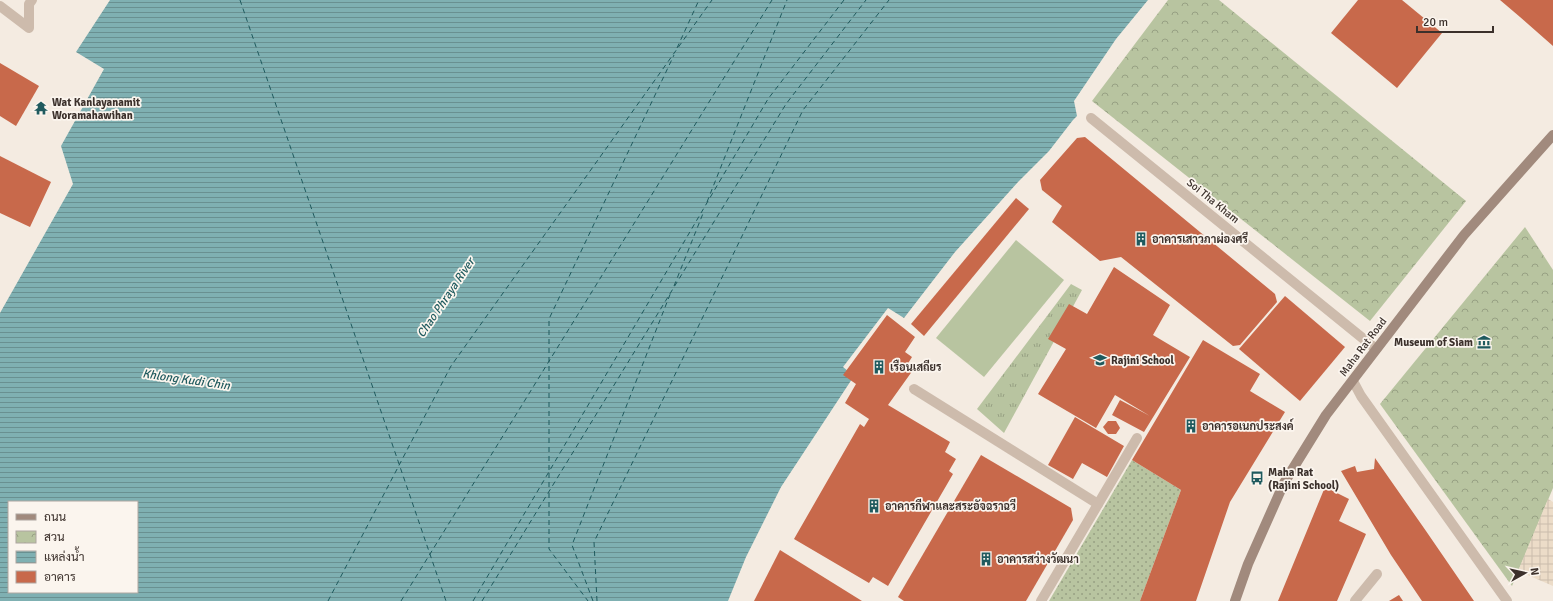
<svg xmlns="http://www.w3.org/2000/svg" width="1553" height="601" viewBox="0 0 1553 601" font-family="Signika,Sarabun,sans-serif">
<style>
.grass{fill:url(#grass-tufts)}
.park{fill:url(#park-crowns)}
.garden{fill:url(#garden-dots)}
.pitch{fill:#b8c4a0}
.plaza{fill:url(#plaza-grid)}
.water{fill:url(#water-rules);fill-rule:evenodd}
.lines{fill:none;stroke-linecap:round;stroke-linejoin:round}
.ferry{stroke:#1f5a5e;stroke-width:1;stroke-dasharray:5 4;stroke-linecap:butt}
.building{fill:#c8694b}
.lane{stroke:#cdbbac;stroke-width:10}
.street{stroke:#cdbbac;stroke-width:10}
.secondary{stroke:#a18a7d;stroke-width:10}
.labels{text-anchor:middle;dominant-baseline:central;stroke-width:3.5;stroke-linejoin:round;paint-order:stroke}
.poi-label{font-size:11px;font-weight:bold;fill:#3b302b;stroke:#fbf5ee;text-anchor:start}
.street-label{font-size:11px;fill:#3b302b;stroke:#fbf5ee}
.water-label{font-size:12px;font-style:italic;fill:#1f5a5e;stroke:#fbf5ee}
</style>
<defs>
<pattern id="grass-tufts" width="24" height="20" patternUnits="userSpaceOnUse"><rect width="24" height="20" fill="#b8c4a0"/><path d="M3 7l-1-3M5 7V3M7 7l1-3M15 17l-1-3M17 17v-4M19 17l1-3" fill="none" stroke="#97a083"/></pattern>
<pattern id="park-crowns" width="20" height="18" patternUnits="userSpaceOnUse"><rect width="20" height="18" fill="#b8c4a0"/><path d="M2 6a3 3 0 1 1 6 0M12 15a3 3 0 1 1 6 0" fill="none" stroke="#97a083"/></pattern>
<pattern id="garden-dots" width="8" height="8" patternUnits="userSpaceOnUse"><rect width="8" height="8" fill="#b8c4a0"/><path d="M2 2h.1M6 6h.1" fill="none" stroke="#97a083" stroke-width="1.8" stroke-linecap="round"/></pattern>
<pattern id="plaza-grid" width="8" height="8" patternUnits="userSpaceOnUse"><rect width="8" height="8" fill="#ecdcc8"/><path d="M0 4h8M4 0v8" fill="none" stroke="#cbbdac"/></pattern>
<pattern id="water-rules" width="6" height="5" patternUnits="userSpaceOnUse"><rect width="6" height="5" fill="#7fb0b2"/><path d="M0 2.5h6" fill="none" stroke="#699091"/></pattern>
</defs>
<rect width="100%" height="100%" fill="#f4ebe1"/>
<!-- grass -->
<path class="grass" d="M1071,284l11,6 -78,143 -27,-24z"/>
<!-- park -->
<g class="park">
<path d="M1168,0h51l247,201 -96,120 -278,-220z"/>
<path d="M1525,227l28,43v218l-41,98 -132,-182z"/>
</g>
<!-- garden -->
<path class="garden" d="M1132,460l49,30 -41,111h-91z"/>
<!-- pitch -->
<path class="pitch" d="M1016,240l48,40 -80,97 -48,-39z"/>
<!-- plaza -->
<path class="plaza" d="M1548,499l5,3v84l-35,-15z"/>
<!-- water -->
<path class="water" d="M110,0h1038l-32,39 -42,62 3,15 -4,4 -24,31 -31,31 -63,70 -51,66 -16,-10 -45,59 11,9 -73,111 -35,70 -18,44h-728v-288l73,-129 -12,-38 43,-77 -28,-17zM9,502h128v90h-128z"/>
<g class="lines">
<!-- ferry -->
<g class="ferry">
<path d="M240,0l206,601"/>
<path d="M677,48l22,-48"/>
<path d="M707,202l80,-202"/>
<path d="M674,286l30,-75"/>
<path d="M549,470v-151l125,-264"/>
<path d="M549,473v17"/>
<path d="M549,493v56l39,52"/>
<path d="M328,601l123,-235 261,-366"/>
<path d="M401,601l371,-601"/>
<path d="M473,601l295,-502 76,-99"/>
<path d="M482,601l304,-497 80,-104"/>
<path d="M593,601l-21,-56 99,-253"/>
<path d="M597,601l-3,-59 209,-432 86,-110"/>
</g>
</g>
<!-- building -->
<g class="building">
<path d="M1358,0h44l40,33 -45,55 -66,-55z"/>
<path d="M1500,0h53v46l-33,-29z"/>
<path d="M0,63l39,23 -23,40 -16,-10z"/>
<path d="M1085,137l190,157 2,8 -37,43 -7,1 -112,-89 -21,4 -48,-39 10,-16 -20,-16 -2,-10 37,-42z"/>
<path d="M0,156l51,26 -21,45 -30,-14z"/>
<path d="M1016,198l13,11 -105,127 -13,-12z"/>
<path d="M1114,267l56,38 -17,30 37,22 -46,75 -32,-17 8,-15 30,16 -35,-21 -19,33 -58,-34 28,-45 -18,-10 21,-35 18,10z"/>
<path d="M1285,296l60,51 -45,54 -61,-52z"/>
<path d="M887,315l28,22 -10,15 7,5 -5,8 6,5 -25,35 62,37 -5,10 11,7 -7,12 4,3 -65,112 -15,-9 -4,6 -75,-44 66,-115 4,3 5,-8 -24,-16 11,-19 -13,-9z"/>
<path d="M1203,340l57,34 -10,17 35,21 -55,90 -34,99h-56l41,-111 -49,-30z"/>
<path d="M1075,417l49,29 -17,31 -25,-14 -9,16 -25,-14z"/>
<path d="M1108,421h8l4,7 -4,6h-8l-5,-7z"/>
<path d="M981,455l90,53 2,12 -47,81h-122l-6,-4z"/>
<path d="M1375,458l51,73 48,70h-52l-31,-46 -50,-84 14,-5 2,6 17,-3z"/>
<path d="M1325,487l24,12 -10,22 27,13 -29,67h-59z"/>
<path d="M780,550l82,51h-108z"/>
<path d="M1399,595l4,6h-14z"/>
</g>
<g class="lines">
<!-- lane -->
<g class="lane">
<path d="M0,6l29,22v-24l3,-4"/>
<path d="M1353,381l8,15 146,205"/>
<path d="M914,389l184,115"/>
<path d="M1041,601l96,-163"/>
<path d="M1355,601l22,-27"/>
</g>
<!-- street -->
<path class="street" d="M1091,118l285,231"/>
<!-- secondary -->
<path class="secondary" d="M1235,601l13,-37 36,-81 42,-68 138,-180 89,-100"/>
</g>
<!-- icons -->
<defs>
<g id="temple-bare" transform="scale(1.08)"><path d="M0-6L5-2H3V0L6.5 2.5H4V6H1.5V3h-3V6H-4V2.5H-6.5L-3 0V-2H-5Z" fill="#1f5a5e" stroke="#fbf5ee" stroke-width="2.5" paint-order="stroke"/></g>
<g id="building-bare" transform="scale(1.08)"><path d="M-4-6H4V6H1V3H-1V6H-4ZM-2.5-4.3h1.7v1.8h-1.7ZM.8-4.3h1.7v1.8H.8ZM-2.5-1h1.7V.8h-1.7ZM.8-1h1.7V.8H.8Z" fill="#1f5a5e" stroke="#fbf5ee" stroke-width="2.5" paint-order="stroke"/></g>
<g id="museum-bare" transform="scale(1.08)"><path d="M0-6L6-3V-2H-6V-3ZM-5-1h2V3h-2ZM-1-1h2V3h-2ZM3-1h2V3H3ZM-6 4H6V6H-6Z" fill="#1f5a5e" stroke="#fbf5ee" stroke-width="2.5" paint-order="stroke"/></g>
<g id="school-bare" transform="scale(1.08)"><path d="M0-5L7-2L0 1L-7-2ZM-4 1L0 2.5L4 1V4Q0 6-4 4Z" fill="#1f5a5e" stroke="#fbf5ee" stroke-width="2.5" paint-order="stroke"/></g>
<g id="bus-bare" transform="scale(1.08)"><path d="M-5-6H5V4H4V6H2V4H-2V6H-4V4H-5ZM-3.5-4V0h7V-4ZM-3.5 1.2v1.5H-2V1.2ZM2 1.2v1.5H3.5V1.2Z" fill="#1f5a5e" stroke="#fbf5ee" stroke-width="2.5" paint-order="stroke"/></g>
</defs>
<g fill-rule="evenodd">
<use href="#temple-bare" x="41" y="108"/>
<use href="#building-bare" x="1141" y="239"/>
<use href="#museum-bare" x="1484" y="342"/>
<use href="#school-bare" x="1100" y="360"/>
<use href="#building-bare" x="879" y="367"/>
<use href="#building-bare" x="1191" y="426"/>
<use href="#bus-bare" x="1257" y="478"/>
<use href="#building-bare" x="874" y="506"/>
<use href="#building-bare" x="986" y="559"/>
</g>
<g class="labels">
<!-- poi labels -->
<g class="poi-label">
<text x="52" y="102">Wat Kanlayanamit<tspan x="52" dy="13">Woramahawihan</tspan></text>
<text x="1152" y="239">อาคารเสาวภาผ่องศรี</text>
<text x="1473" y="342" text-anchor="end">Museum of Siam</text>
<text x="1111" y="360">Rajini School</text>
<text x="890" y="367">เรือนเสถียร</text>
<text x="1202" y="426">อาคารอเนกประสงค์</text>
<text x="1268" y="472">Maha Rat<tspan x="1268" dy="13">(Rajini School)</tspan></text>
<text x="885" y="506">อาคารกีฬาและสระอัจฉราฉวี</text>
<text x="997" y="559">อาคารสว่างวัฒนา</text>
</g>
<!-- street labels -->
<g class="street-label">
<text transform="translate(1213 201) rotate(39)">Soi Tha Kham</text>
<text transform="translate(1363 347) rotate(-53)">Maha Rat Road</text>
</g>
<!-- water labels -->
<g class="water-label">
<text transform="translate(446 298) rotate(-56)">Chao Phraya River</text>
<text transform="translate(186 380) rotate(8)">Khlong Kudi Chin</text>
</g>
</g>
<!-- legend -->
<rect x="8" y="501" width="130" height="92" fill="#fbf5ee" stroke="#aea6a0"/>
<rect x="16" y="514" width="20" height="6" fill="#a18a7d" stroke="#aea6a0"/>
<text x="44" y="521" font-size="12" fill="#3b302b">ถนน</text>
<rect x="16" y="531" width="20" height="12" fill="url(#park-crowns)" stroke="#aea6a0"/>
<text x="44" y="541" font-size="12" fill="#3b302b">สวน</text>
<rect x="16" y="551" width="20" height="12" fill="url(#water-rules)" stroke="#aea6a0"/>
<text x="44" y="561" font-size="12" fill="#3b302b">แหล่งน้ำ</text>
<rect x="16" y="571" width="20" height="12" fill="#c8694b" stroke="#aea6a0"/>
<text x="44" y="581" font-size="12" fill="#3b302b">อาคาร</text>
<!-- north arrow -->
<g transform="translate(1525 573) rotate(82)" stroke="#fbf5ee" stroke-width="3" paint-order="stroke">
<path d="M0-3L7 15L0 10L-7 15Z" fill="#3b302b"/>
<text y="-6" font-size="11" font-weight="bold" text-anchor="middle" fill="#3b302b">N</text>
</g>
<!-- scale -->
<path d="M1417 26v6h76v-6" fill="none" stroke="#3b302b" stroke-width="2"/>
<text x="1423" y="26" font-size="12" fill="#3b302b" stroke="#fbf5ee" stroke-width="3" paint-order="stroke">20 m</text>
</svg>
